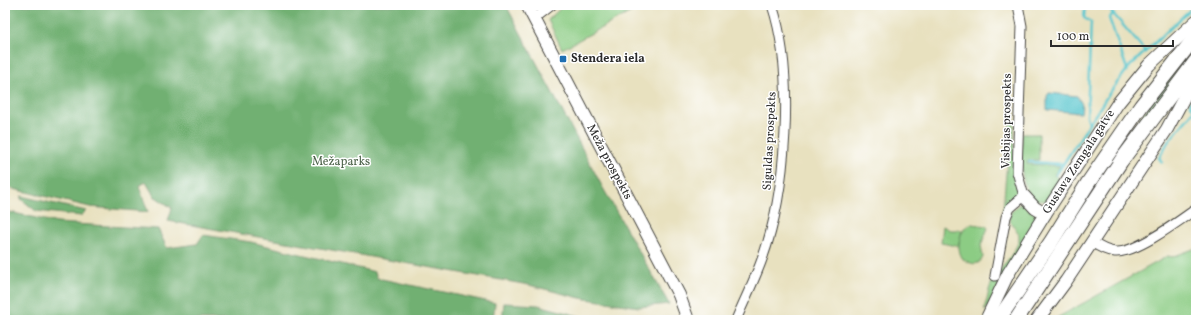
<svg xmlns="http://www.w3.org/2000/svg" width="1201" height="325" viewBox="0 0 1201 325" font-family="Vollkorn,serif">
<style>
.green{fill:#8ccc84;stroke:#5c7c58}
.forest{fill:#71b072;stroke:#4e6e4e}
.water{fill:#59c6ce;stroke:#42787c}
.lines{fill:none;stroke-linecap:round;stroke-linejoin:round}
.stream{stroke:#59c6ce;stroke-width:2.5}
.street-casing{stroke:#474641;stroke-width:11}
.secondary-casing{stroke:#474641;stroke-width:14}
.primary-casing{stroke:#474641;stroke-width:16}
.street{stroke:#fff;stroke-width:9}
.secondary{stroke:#fff;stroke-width:12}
.primary{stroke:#fff;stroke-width:14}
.poi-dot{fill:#1f6fb2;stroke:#fff;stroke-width:1.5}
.labels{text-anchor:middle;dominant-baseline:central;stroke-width:3;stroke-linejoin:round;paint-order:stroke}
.poi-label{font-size:12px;font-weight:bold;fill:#2b2b2b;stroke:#fff;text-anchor:start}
.street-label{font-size:12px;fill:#2b2b2b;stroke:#fff}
.park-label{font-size:12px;fill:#4d634a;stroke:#fff}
</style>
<rect width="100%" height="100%" fill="#fff"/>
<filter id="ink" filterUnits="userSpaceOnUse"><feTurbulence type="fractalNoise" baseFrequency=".025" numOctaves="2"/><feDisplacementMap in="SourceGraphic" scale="8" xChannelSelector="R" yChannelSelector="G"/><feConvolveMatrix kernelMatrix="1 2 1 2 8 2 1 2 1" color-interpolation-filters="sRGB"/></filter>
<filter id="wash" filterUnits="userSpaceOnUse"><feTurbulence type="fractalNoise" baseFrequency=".012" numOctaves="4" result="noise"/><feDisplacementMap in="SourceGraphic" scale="16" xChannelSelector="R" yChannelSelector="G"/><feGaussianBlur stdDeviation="0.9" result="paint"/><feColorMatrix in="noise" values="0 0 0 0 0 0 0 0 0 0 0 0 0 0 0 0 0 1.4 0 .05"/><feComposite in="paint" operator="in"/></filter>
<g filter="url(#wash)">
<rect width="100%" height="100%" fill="#e8e1bf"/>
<!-- green -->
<g class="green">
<path d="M564,5h66l3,6 -71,38 -14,-29z"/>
<path d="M1196,43v8l-96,130 -2,-2 24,-37z"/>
<path d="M1011,112l3,2v36l4,40 -2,8 -12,14 -1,-2z"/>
<path d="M1022,134h17v26h-11l-1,4 33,2 -6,9 7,5 -11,17 -5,4 -11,-1c-17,-20 -12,-40 -12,-66z"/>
<path d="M1020,204h3l13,11v5l-51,91c-1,-3 0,-7 2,-11 1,-6 2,-12 5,-18 5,-10 27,-33 27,-44 0,-14 -22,-17 1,-34z"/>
<path d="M972,224l14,2 2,2 -7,17 2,12c-4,10 -13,7 -20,2 -8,-10 -4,-32 9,-35z"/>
<path d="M943,226l7,4h12l-4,16 -17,-3z"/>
<path d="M1196,248v72h-143l115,-64 4,1z"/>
</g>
<!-- forest -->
<g class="forest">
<path d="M5,5h501l97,183 66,116 -30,3 -59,-9 -51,-13 -361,-64 4,-13 -18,-12 -8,-14 -7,4 9,26 -58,-5 -85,-20z"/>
<path d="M21,196l65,15 -5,5 -45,-5 -15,-12z"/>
<path d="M5,211l53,12 100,6 9,19 30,-4 6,-9 48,7 124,30 2,6 118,25 -2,17h-488z"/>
<path d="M504,303l34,2 56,15h-92z"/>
</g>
<!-- water -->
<path class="water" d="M1049,93l28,3 5,8 -1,9 -34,-3v-14z"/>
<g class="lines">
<!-- stream -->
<g class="stream">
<path d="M1085,5l-1,13 7,4 -4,94 2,7"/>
<path d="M1112,5l-2,5 35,41"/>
<path d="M1113,14l-4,4 18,51"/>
<path d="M1196,93l-6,10 6,11"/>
<path d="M1029,162l34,2"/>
<path d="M1162,162l-3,-4 9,-16 26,-31"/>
<path d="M1056,175l52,-80 21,-28 66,-62"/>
</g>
</g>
</g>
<g filter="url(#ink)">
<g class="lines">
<!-- street casing -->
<g class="street-casing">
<g id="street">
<path d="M534,19l18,-14"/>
<path d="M1092,242c7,5 14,9 23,10 20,2 64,-31 81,-43"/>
<path d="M995,276l11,-59 4,-9 14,-12 -7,-24 5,-146 -4,-21"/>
<path d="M736,320c8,-19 18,-39 25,-58 26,-68 34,-188 11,-257"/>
</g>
</g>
<!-- secondary casing -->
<g class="secondary-casing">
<g id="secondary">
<path d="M527,5l152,290 9,25"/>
<path d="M1024,196l11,12 10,6"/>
<path d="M986,320l22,-46 37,-60 73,-111 31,-38 47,-44"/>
<path d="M1037,320l29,-39 101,-152 29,-54"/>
</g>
</g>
<!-- primary casing -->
<g class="primary-casing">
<g id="primary">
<path d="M998,320l53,-78 37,-59 53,-77 55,-70"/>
<path d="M1016,320l105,-159 75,-100"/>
</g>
</g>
<!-- street -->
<use href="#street" class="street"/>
<!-- secondary -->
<use href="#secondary" class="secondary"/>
<!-- primary -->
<use href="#primary" class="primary"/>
</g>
</g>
<!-- markers -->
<rect class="poi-dot" x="559" y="55" width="8" height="8" rx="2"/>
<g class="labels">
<!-- poi labels -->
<g class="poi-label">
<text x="571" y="59">Stendera iela</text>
</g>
<!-- street labels -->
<g class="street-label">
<text transform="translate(1007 121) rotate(-89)">Visbijas prospekts</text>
<text transform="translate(770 141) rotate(-87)">Siguldas prospekts</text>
<text transform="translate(609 162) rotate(62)">Meža prospekts</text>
<text transform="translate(1079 162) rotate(-57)">Gustava Zemgala gatve</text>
</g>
<!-- park labels -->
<g class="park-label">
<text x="341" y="162">Mežaparks</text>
</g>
</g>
<!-- margin -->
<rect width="1201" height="325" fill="none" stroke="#fff" stroke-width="20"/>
<!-- scale -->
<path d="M1051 40v6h122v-6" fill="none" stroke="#2b2b2b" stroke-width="2"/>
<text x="1057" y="40" font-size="12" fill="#2b2b2b" stroke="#ffffff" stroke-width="3" paint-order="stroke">100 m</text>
</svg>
